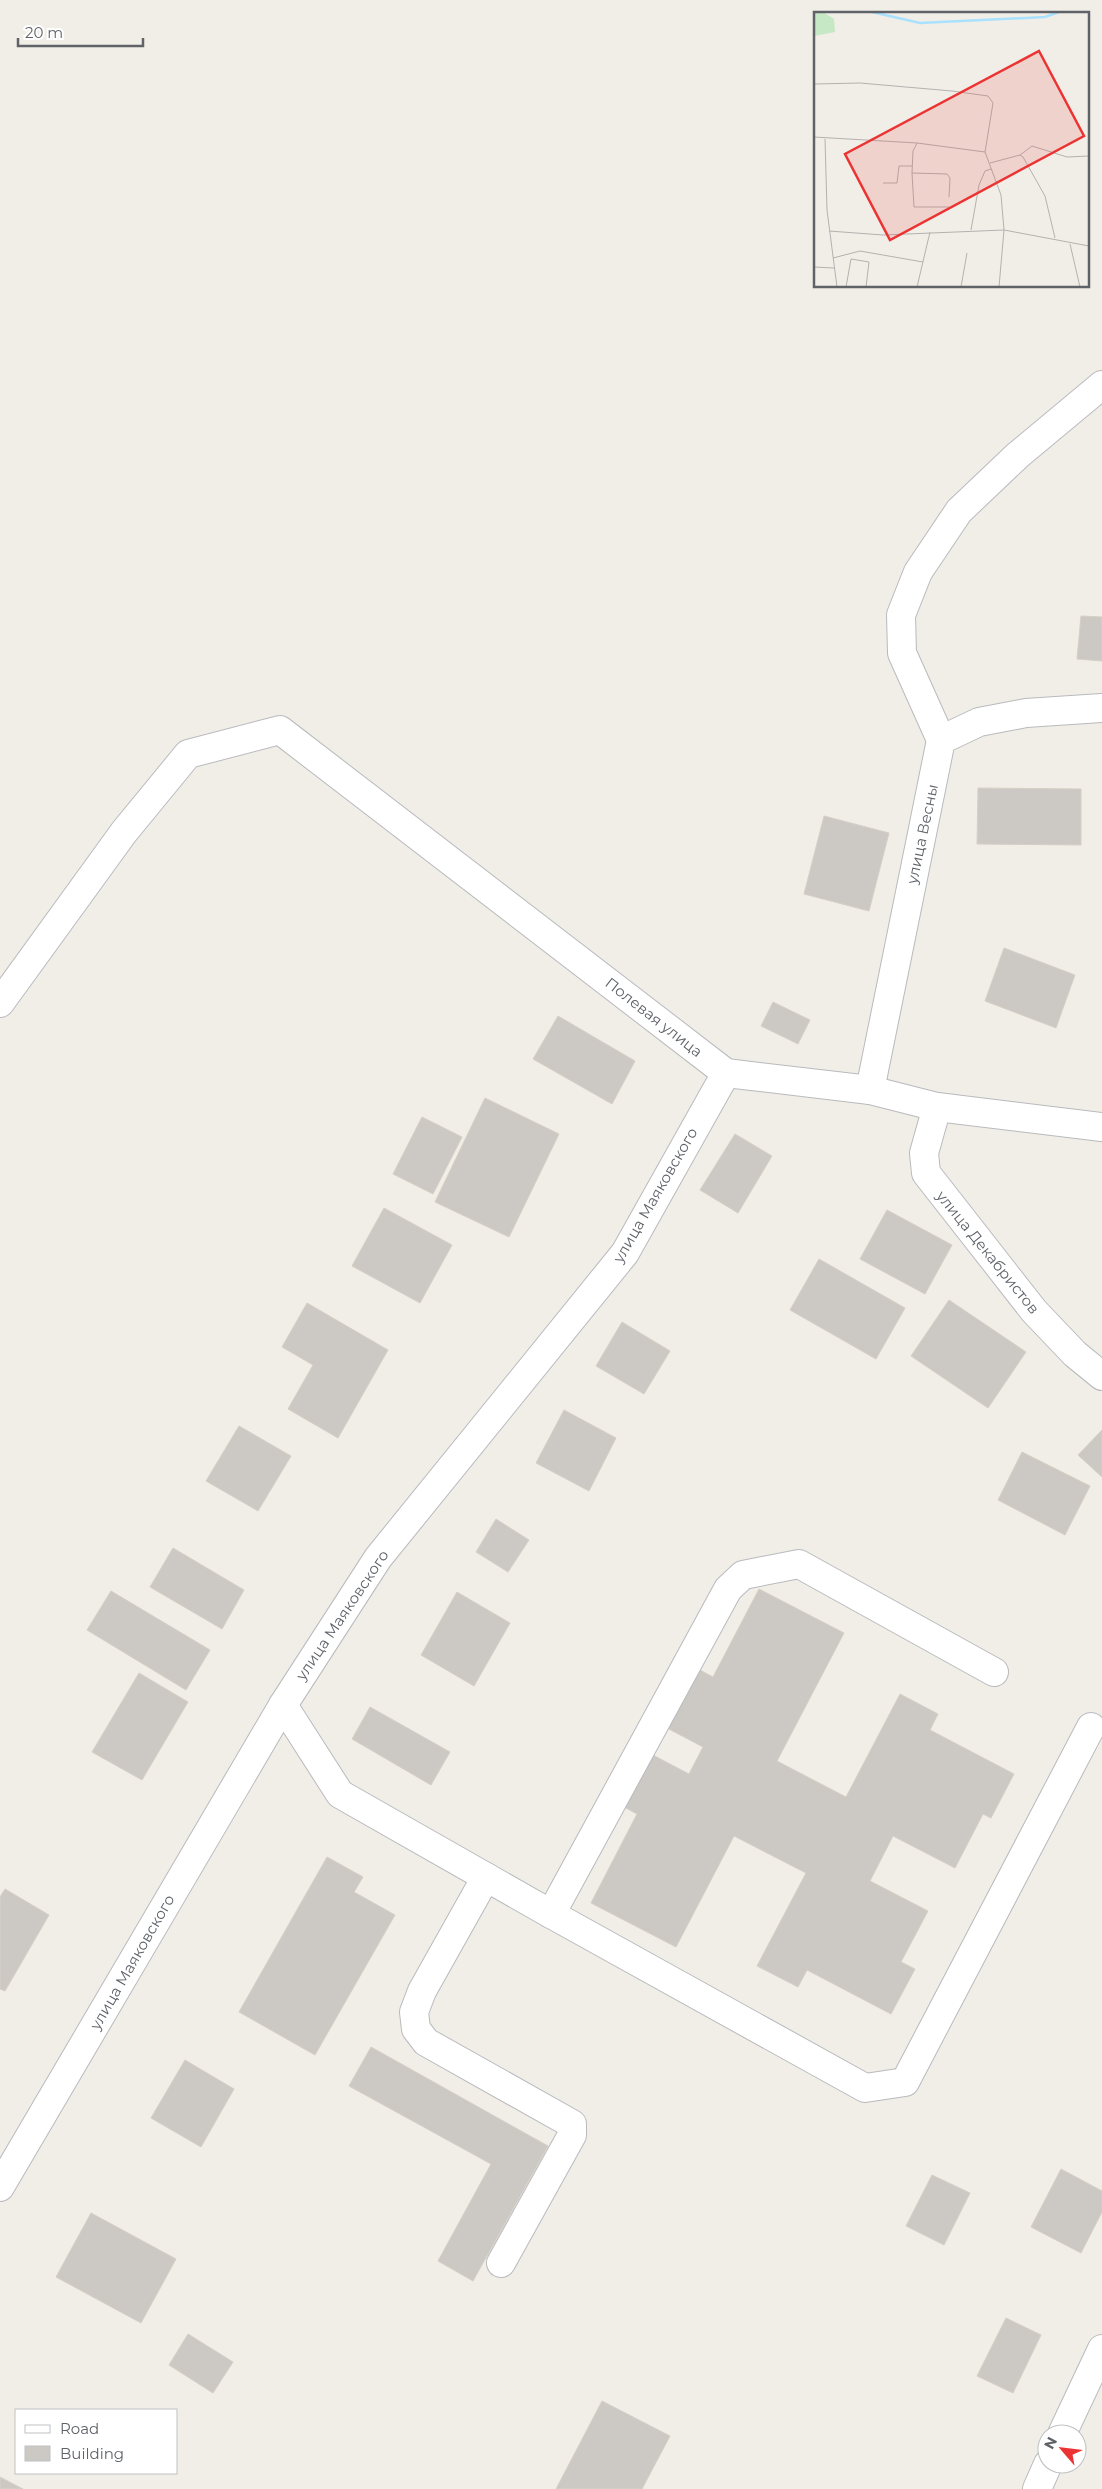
<svg xmlns="http://www.w3.org/2000/svg" width="1102" height="2489" viewBox="0 0 1102 2489" font-family="Montserrat,sans-serif">
<style>
.building{fill:#ccc9c4;stroke:#d6cfc5}
.lines{fill:none;stroke-linecap:round;stroke-linejoin:round}
.minor-casing{stroke:#b8babe;stroke-width:30}
.minor{stroke:#fff;stroke-width:28}
.labels{text-anchor:middle;dominant-baseline:central;stroke-width:5;stroke-linejoin:round;paint-order:stroke}
.street-label{font-size:15px;fill:#5f6368;stroke:#fff}
.inset-river{fill:none;stroke:#a9e1ff;stroke-width:2.5}
.inset-road{fill:none;stroke:#b3b2b0;stroke-width:1}
.view{fill:#ec3333;fill-opacity:0.15;stroke:#ec3333;stroke-width:2.5}
.inset-edge{fill:none;stroke:#5f6368;stroke-width:2.5}
</style>
<rect width="100%" height="100%" fill="#f1eee7"/>
<!-- building -->
<g class="building">
<path d="M1081,616l21,1v44l-25,-2z"/>
<path d="M978,788l103,1v56l-104,-1z"/>
<path d="M824,816l65,17 -20,78 -65,-17z"/>
<path d="M1004,948l71,27 -19,53 -71,-27z"/>
<path d="M773,1002l37,18 -12,24 -37,-18z"/>
<path d="M558,1016l77,45 -23,43 -79,-45z"/>
<path d="M485,1098l74,36 -50,103 -74,-35z"/>
<path d="M422,1117l40,20 -29,57 -40,-20z"/>
<path d="M735,1134l37,22 -34,57 -38,-23z"/>
<path d="M384,1208l68,37 -32,58 -68,-37z"/>
<path d="M887,1210l65,35 -27,49 -65,-35z"/>
<path d="M819,1259l86,49 -29,51 -86,-49z"/>
<path d="M949,1300l77,52 -38,56 -77,-52z"/>
<path d="M307,1303l81,47 -50,88 -50,-29 25,-44 -31,-18z"/>
<path d="M622,1322l48,29 -26,43 -48,-28z"/>
<path d="M564,1410l52,28 -27,53 -53,-28z"/>
<path d="M239,1426l52,30 -33,55 -52,-30z"/>
<path d="M1102,1430v47l-24,-22z"/>
<path d="M1022,1452l68,34 -25,49 -67,-35z"/>
<path d="M496,1519l33,21 -21,32 -32,-20z"/>
<path d="M173,1548l71,42 -22,39 -72,-42z"/>
<path d="M759,1589l85,44 -67,128 69,36 54,-103 38,20 -8,16 84,44 -23,44 -8,-4 -28,54 -62,-32 -23,45 58,30 -27,51 14,7 -24,45 -84,-44 -9,17 -41,-21 49,-93 -72,-37 -58,111 -85,-44 46,-89 -13,-7 27,-53 38,20 14,-27 -36,-19 31,-59 15,8z"/>
<path d="M111,1591l99,59 -24,40 -99,-60z"/>
<path d="M457,1592l53,31 -36,63 -53,-31z"/>
<path d="M139,1673l49,29 -46,78 -50,-28z"/>
<path d="M370,1707l80,45 -19,33 -79,-46z"/>
<path d="M327,1857l36,20 -9,15 41,23 -80,140 -76,-43z"/>
<path d="M5,1889l44,26 -44,76 -5,-2v-92z"/>
<path d="M371,2047l177,99 -75,135 -35,-20 53,-97 -142,-78z"/>
<path d="M185,2060l49,29 -33,58 -50,-29z"/>
<path d="M1061,2169l41,22v21l-21,41 -50,-26z"/>
<path d="M932,2175l38,18 -26,52 -38,-19z"/>
<path d="M91,2213l85,46 -35,64 -85,-46z"/>
<path d="M1006,2318l35,17 -28,58 -36,-17z"/>
<path d="M188,2334l45,28 -20,31 -44,-28z"/>
<path d="M602,2401l68,35 -28,53h-86z"/>
<path d="M0,2477l23,12h-23z"/>
</g>
<g class="lines">
<!-- minor casing -->
<g class="minor-casing">
<g id="minor">
<path d="M941,740l-39,-87 -1,-38 17,-43 41,-61 59,-56 84,-70"/>
<path d="M0,1003l124,-171 64,-78 92,-24 446,343 144,17 67,17 165,20"/>
<path d="M870,1090l71,-350 38,-18 47,-9 76,-5"/>
<path d="M937,1107l-13,46 2,20 108,138 41,43 27,22"/>
<path d="M283,1705l57,89 211,120 177,-325 15,-14 56,-11 195,108"/>
<path d="M486,1877l-64,114 -8,21 2,17 10,13 146,82v11l-71,128"/>
<path d="M551,1914l314,174 40,-6 186,-355"/>
<path d="M0,2187l283,-482 95,-147 247,-305 101,-180"/>
<path d="M1062,2434l40,-85"/>
<path d="M1037,2489l11,-25"/>
</g>
</g>
<!-- minor -->
<use href="#minor" class="minor"/>
</g>
<g class="labels">
<!-- street labels -->
<g class="street-label">
<text transform="translate(922 834) rotate(-78)">улица Весны</text>
<text transform="translate(654 1017) rotate(38)">Полевая улица</text>
<text transform="translate(655 1195) rotate(-60)">улица Маяковского</text>
<text transform="translate(988 1252) rotate(51)">улица Декабристов</text>
<text transform="translate(342 1615) rotate(-56)">улица Маяковского</text>
<text transform="translate(132 1962) rotate(-60)">улица Маяковского</text>
</g>
</g>
<!-- overview -->
<g transform="translate(814 12)">
<rect width="275" height="275" fill="#f1eee7"/>
<path d="M0,0h9l11,7 1,13 -21,4z" fill="#c7e8c4"/>
<path class="inset-river" d="M58,0l48,11 125,-6 14,-5"/>
<path class="inset-road" d="M0,72l46,-1 92,8 36,5 5,7 -8,49 16,43 3,35 -5,57M0,125l103,6 68,9M11,127l2,71 10,77M103,131l-4,8 -1,22 35,1 3,4 -1,19M206,143l12,-9 35,11 22,-1M176,151l30,-8 3,2 22,39 10,42M98,161l2,34h35M69,171h14l2,-17h13M157,218l8,-45 6,-14 6,-2M15,219l54,4 121,-5 85,16M256,232l10,43M19,246l27,-7 63,11M0,255l20,1M32,275l5,-28 18,3 -3,25M103,275l13,-55M147,275l6,-34"/>
<path class="view" d="M225,39l45,85 -194,104 -45,-86z"/>
<rect width="275" height="275" class="inset-edge"/>
</g>
<!-- legend -->
<rect x="15" y="2409" width="162" height="65" fill="#ffffff" stroke="#bfc1c3"/>
<rect x="25" y="2425" width="25" height="8" fill="#ffffff" stroke="#bfc1c3"/>
<text x="60" y="2434" font-size="15" fill="#5f6368">Road</text>
<rect x="25" y="2446" width="25" height="15" fill="#ccc9c4" stroke="#bfc1c3"/>
<text x="60" y="2459" font-size="15" fill="#5f6368">Building</text>
<!-- north arrow -->
<g transform="translate(1062 2449) rotate(298)"><circle r="24" fill="#ffffff" stroke="#bfc1c3"/>
<path d="M0-4L9 19L0 12L-9 19Z" fill="#ec3333"/>
<text y="-8" font-size="14" font-weight="bold" text-anchor="middle" fill="#5f6368">N</text>
</g>
<!-- scale -->
<path d="M18 38v8h125v-8" fill="none" stroke="#5f6368" stroke-width="2.5"/>
<text x="25" y="38" font-size="15" fill="#5f6368" stroke="#ffffff" stroke-width="4" paint-order="stroke">20 m</text>
</svg>
